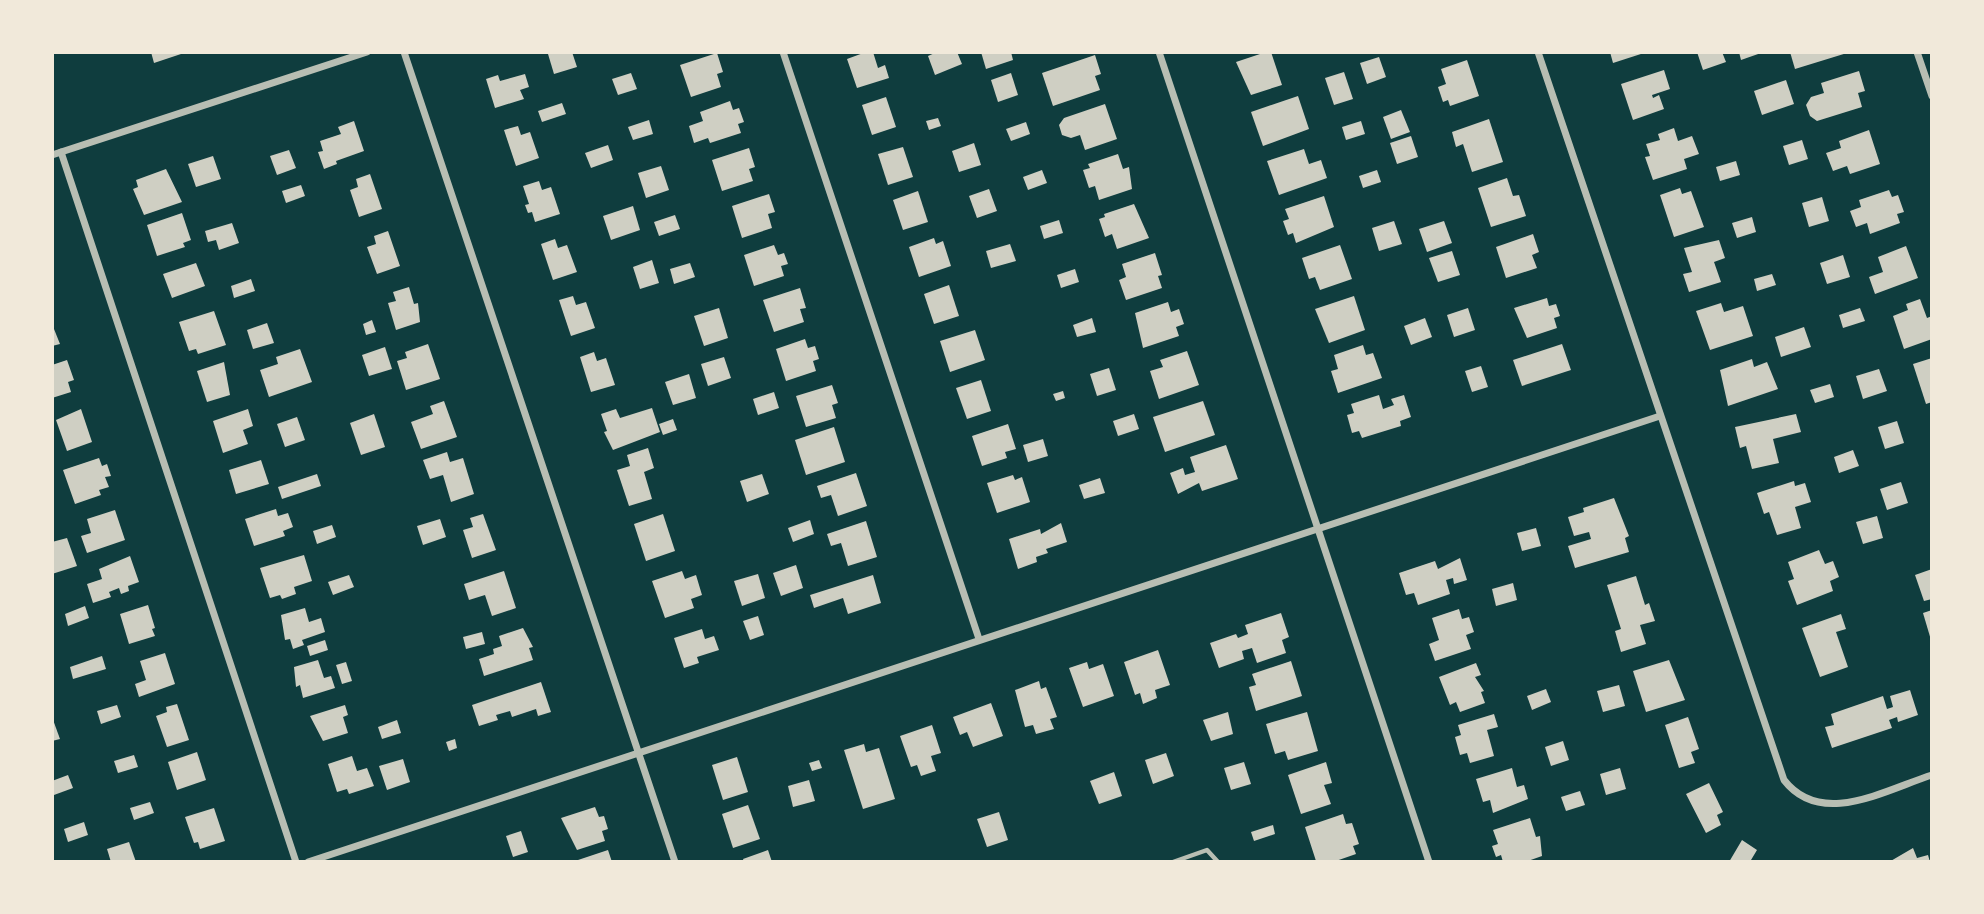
<svg xmlns="http://www.w3.org/2000/svg" width="1984" height="914" viewBox="0 0 1984 914" font-family="Inter,sans-serif">
<style>
.building{fill:#cfcfc3}
.lines{fill:none;stroke-linecap:round;stroke-linejoin:round}
.service{stroke:#b8beb3;stroke-width:4.5}
.minor{stroke:#b8beb3;stroke-width:7}
</style>
<rect width="100%" height="100%" fill="#0f3d3e"/>
<!-- building -->
<g class="building">
<path d="M151,52h33v1l-30,10z"/>
<path d="M572,52l5,15 -23,7 -6,-20z"/>
<path d="M866,52h7l5,16 7,-3 4,13 -32,10 -10,-29z"/>
<path d="M937,52h20l5,12 -27,11 -7,-19z"/>
<path d="M981,52h30l2,8 -27,9z"/>
<path d="M1266,52h5l11,33 -31,10 -15,-33z"/>
<path d="M1610,52h34v1l-31,10z"/>
<path d="M1697,52h25l4,10 -23,8z"/>
<path d="M1739,52h22v1l-20,7z"/>
<path d="M1790,52h57v1l-52,16z"/>
<path d="M717,53l6,19 -6,2 4,13 -30,10 -11,-32z"/>
<path d="M1095,55l6,19 -6,2 5,14 -47,16 -11,-33z"/>
<path d="M1379,57l7,20 -19,7 -7,-21z"/>
<path d="M1467,60l12,36 -29,10 -2,-6 -5,2 -5,-15 8,-3 -5,-15z"/>
<path d="M1664,70l6,19 -18,6 1,3 6,-3 5,14 -31,11 -12,-36z"/>
<path d="M1859,71l6,20 -7,2 4,14 -45,14 -7,-5 -4,-11 5,-8 13,-4 -3,-10z"/>
<path d="M1344,72l9,27 -19,6 -9,-27z"/>
<path d="M631,73l6,16 -19,6 -6,-16z"/>
<path d="M1011,73l7,22 -20,7 -7,-22z"/>
<path d="M525,74l4,13 -9,3 4,9 -29,9 -9,-29 12,-4 2,6z"/>
<path d="M1786,80l8,24 -32,11 -8,-24z"/>
<path d="M1298,96l11,33 -46,17 -12,-34z"/>
<path d="M886,97l10,30 -24,8 -10,-30z"/>
<path d="M730,101l3,9 6,-2 5,14 -6,2 3,9 -31,10 -2,-5 -14,5 -5,-17 14,-5 -3,-9z"/>
<path d="M562,103l4,11 -24,8 -4,-11z"/>
<path d="M1105,104l12,35 -32,11 -5,-15 -9,3 -9,-3 -3,-10 5,-7z"/>
<path d="M1401,110l9,22 -19,7 -8,-22z"/>
<path d="M938,118l3,8 -12,4 -3,-9z"/>
<path d="M1489,119l14,43 -31,10 -9,-28 -7,3 -4,-15z"/>
<path d="M649,120l4,14 -20,6 -5,-13z"/>
<path d="M354,121l10,30 -28,10 1,3 -13,5 -6,-17 5,-1 -3,-10 21,-7 -3,-7z"/>
<path d="M1361,121l4,13 -19,6 -4,-13z"/>
<path d="M1026,122l4,12 -19,7 -5,-12z"/>
<path d="M518,126l3,9 9,-3 9,26 -23,8 -12,-36z"/>
<path d="M1674,128l4,13 14,-5 7,18 -15,5 3,10 -34,11 -8,-23 5,-1 -4,-12 14,-4 -2,-6z"/>
<path d="M1869,130l11,34 -30,10 -3,-8 -14,5 -7,-18 15,-5 -2,-7z"/>
<path d="M1411,136l7,21 -21,7 -7,-21z"/>
<path d="M1802,140l6,19 -19,6 -6,-19z"/>
<path d="M974,143l7,22 -22,7 -7,-21z"/>
<path d="M608,145l5,15 -22,8 -6,-15z"/>
<path d="M903,147l10,30 -25,8 -10,-31z"/>
<path d="M749,148l6,19 -6,2 4,12 -31,10 -10,-31z"/>
<path d="M1304,149l5,15 12,-4 6,18 -48,17 -12,-34z"/>
<path d="M289,150l7,18 -19,7 -7,-19z"/>
<path d="M1118,154l5,15 6,-2 3,22 -33,11 -4,-14 -6,2 -6,-18 7,-2 -2,-4z"/>
<path d="M213,156l8,23 -25,8 -8,-23z"/>
<path d="M1736,161l4,14 -20,6 -4,-14z"/>
<path d="M661,166l8,24 -23,8 -8,-25z"/>
<path d="M166,169l16,33 -38,13 -11,-26 5,-2 -2,-7z"/>
<path d="M1042,170l5,13 -19,7 -5,-13z"/>
<path d="M1377,170l4,12 -18,6 -4,-12z"/>
<path d="M370,174l12,35 -23,8 -9,-27 8,-3 -2,-8z"/>
<path d="M1507,178l6,18 6,-1 7,21 -35,11 -13,-39z"/>
<path d="M539,181l3,9 9,-3 9,27 -25,8 -3,-10 -4,1 -3,-8 4,-1 -6,-18z"/>
<path d="M301,185l4,11 -19,7 -4,-12z"/>
<path d="M1680,188l2,6 9,-3 13,36 -30,10 -14,-42z"/>
<path d="M989,189l8,22 -20,7 -8,-22z"/>
<path d="M1889,190l3,7 6,-2 6,17 -7,2 3,9 -30,11 -3,-11 -11,4 -6,-16 11,-4 -2,-7z"/>
<path d="M918,191l10,31 -25,8 -10,-30z"/>
<path d="M769,194l6,18 -7,2 4,14 -30,10 -10,-32z"/>
<path d="M1324,196l10,31 -38,16 -3,-10 -5,2 -5,-14 6,-2 -4,-10z"/>
<path d="M1822,197l7,24 -20,6 -7,-24z"/>
<path d="M1134,204l15,34 -32,11 -5,-15 -7,3 -6,-18 6,-2 -1,-3z"/>
<path d="M633,206l7,24 -29,10 -8,-24z"/>
<path d="M182,213l9,27 -8,3 2,4 -28,9 -10,-31z"/>
<path d="M675,215l5,14 -21,7 -5,-14z"/>
<path d="M1752,217l4,15 -19,6 -5,-15z"/>
<path d="M1059,220l4,13 -19,6 -4,-13z"/>
<path d="M1394,221l8,23 -23,7 -7,-23z"/>
<path d="M1444,221l8,22 -25,9 -8,-23z"/>
<path d="M232,223l7,20 -20,7 -3,-10 -8,2 -3,-11z"/>
<path d="M388,231l12,35 -23,8 -10,-27 9,-3 -2,-8z"/>
<path d="M1533,234l6,18 -7,3 5,13 -31,10 -10,-31z"/>
<path d="M934,238l2,6 7,-3 8,25 -32,11 -10,-30z"/>
<path d="M555,239l3,9 9,-3 10,27 -24,8 -12,-36z"/>
<path d="M1719,240l6,18 -11,4 7,20 -32,10 -6,-18 9,-2 -8,-24z"/>
<path d="M1010,244l6,17 -25,7 -5,-17z"/>
<path d="M774,245l4,10 6,-2 4,11 -7,2 3,10 -30,10 -10,-31z"/>
<path d="M1340,245l12,34 -32,11 -5,-13 -6,2 -7,-21z"/>
<path d="M1906,246l12,32 -43,16 -6,-17 14,-5 -5,-15z"/>
<path d="M1452,251l8,24 -22,7 -9,-24z"/>
<path d="M1155,253l7,22 -4,1 4,12 -36,12 -7,-20 7,-3 -4,-13z"/>
<path d="M1843,255l7,22 -23,7 -7,-21z"/>
<path d="M652,260l7,23 -19,6 -7,-22z"/>
<path d="M196,263l9,23 -33,12 -9,-24z"/>
<path d="M690,263l5,14 -21,7 -4,-15z"/>
<path d="M1075,269l4,13 -18,6 -4,-13z"/>
<path d="M1772,274l4,11 -19,6 -3,-12z"/>
<path d="M251,279l4,12 -21,7 -3,-12z"/>
<path d="M949,285l10,31 -25,8 -10,-30z"/>
<path d="M409,287l5,17 4,-1 2,19 -24,8 -8,-27 8,-2 -3,-9z"/>
<path d="M800,288l6,20 -6,1 4,13 -30,10 -11,-32z"/>
<path d="M573,296l3,9 10,-3 9,26 -24,8 -12,-36z"/>
<path d="M1354,296l11,34 -36,13 -14,-34z"/>
<path d="M1547,298l2,8 7,-2 4,12 -6,2 3,10 -30,10 -13,-30z"/>
<path d="M1920,299l7,19 5,-2v23l-28,10 -11,-33 15,-6 -2,-6z"/>
<path d="M1168,302l3,10 8,-3 5,15 -8,3 3,9 -36,12 -8,-35z"/>
<path d="M1721,303l3,9 19,-6 10,30 -43,14 -14,-39z"/>
<path d="M719,308l9,30 -24,8 -10,-30z"/>
<path d="M1468,308l7,22 -21,7 -7,-22z"/>
<path d="M1860,308l5,13 -22,7 -4,-13z"/>
<path d="M214,311l12,34 -28,9 -2,-5 -7,2 -10,-29z"/>
<path d="M1092,318l4,14 -19,5 -4,-12z"/>
<path d="M1425,318l7,19 -21,8 -7,-19z"/>
<path d="M372,320l4,12 -10,3 -3,-11z"/>
<path d="M267,323l7,20 -21,6 -6,-19z"/>
<path d="M52,324l8,20 -8,2z"/>
<path d="M1804,327l7,20 -30,10 -6,-20z"/>
<path d="M975,330l10,30 -35,12 -10,-31z"/>
<path d="M805,339l3,9 7,-2 4,13 -6,2 3,10 -30,10 -10,-32z"/>
<path d="M428,344l12,35 -34,11 -9,-29 10,-3 -2,-6z"/>
<path d="M1562,344l9,26 -49,16 -9,-26z"/>
<path d="M1363,345l3,10 7,-2 9,25 -44,15 -7,-22 7,-2 -4,-14z"/>
<path d="M385,347l7,22 -23,7 -7,-21z"/>
<path d="M300,349l12,33 -43,15 -9,-27 18,-6 -2,-7z"/>
<path d="M1187,351l12,34 -40,14 -9,-28 13,-4 -3,-7z"/>
<path d="M594,352l3,9 9,-3 9,27 -24,7 -11,-35z"/>
<path d="M724,357l7,21 -23,8 -7,-22z"/>
<path d="M1932,358v44l-6,2 -13,-40z"/>
<path d="M1752,359l2,8 13,-5 11,27 -50,17 -8,-36z"/>
<path d="M67,360l7,20 -6,2 3,10 -19,6v-33z"/>
<path d="M224,362l6,33 -23,7 -10,-31z"/>
<path d="M1481,366l7,21 -16,5 -7,-21z"/>
<path d="M1109,368l7,22 -19,6 -7,-22z"/>
<path d="M1879,369l8,22 -24,8 -7,-23z"/>
<path d="M689,374l7,24 -23,7 -8,-23z"/>
<path d="M981,380l10,31 -24,8 -11,-31z"/>
<path d="M1830,384l4,13 -19,6 -5,-13z"/>
<path d="M832,385l6,18 -6,2 4,13 -30,9 -10,-31z"/>
<path d="M1063,391l2,7 -9,3 -3,-7z"/>
<path d="M774,392l5,16 -21,7 -5,-16z"/>
<path d="M1379,395l4,14 11,-4 -3,-6 13,-4 7,22 -11,4 1,5 -39,12 -3,-7 -7,2 -5,-18 7,-2 -3,-9z"/>
<path d="M444,401l13,36 -36,12 -10,-27 22,-8 -3,-8z"/>
<path d="M1203,401l12,34 -50,17 -12,-35z"/>
<path d="M652,408l8,24 -47,18 -9,-18 3,-1 -6,-17 15,-5 4,9z"/>
<path d="M81,409l11,33 -25,9 -11,-31z"/>
<path d="M248,409l5,17 -10,4 5,14 -25,9 -10,-32z"/>
<path d="M374,414l11,33 -24,8 -11,-32z"/>
<path d="M1134,414l5,15 -21,7 -5,-15z"/>
<path d="M1796,414l5,18 -28,7 6,24 -27,6 -6,-23 -6,2 -5,-21z"/>
<path d="M297,417l8,23 -20,7 -8,-23z"/>
<path d="M673,419l4,11 -14,5 -4,-11z"/>
<path d="M1897,421l7,22 -19,6 -7,-22z"/>
<path d="M1008,424l8,25 -11,3 2,6 -25,8 -10,-30z"/>
<path d="M834,427l11,35 -39,13 -11,-35z"/>
<path d="M1043,439l5,17 -20,6 -5,-17z"/>
<path d="M1226,445l12,34 -36,12 -3,-8 -21,11 -8,-21 13,-5 2,7 10,-3 -5,-15z"/>
<path d="M648,448l6,20 -10,4 8,27 -23,7 -12,-36 13,-4 -3,-11z"/>
<path d="M1853,450l6,16 -20,7 -5,-16z"/>
<path d="M447,452l3,10 13,-4 11,36 -23,8 -8,-27 -13,4 -7,-19z"/>
<path d="M99,458l3,8 5,-2 4,12 -6,1 4,10 -10,3 2,5 -26,9 -12,-34z"/>
<path d="M261,460l8,24 -33,10 -7,-24z"/>
<path d="M856,473l11,33 -29,10 -7,-21 -10,3 -4,-12z"/>
<path d="M317,474l4,12 -39,13 -4,-12z"/>
<path d="M762,474l7,20 -22,8 -7,-21z"/>
<path d="M1013,475l2,5 7,-3 8,25 -33,11 -10,-30z"/>
<path d="M1100,478l5,15 -21,6 -5,-14z"/>
<path d="M1794,481l1,5 10,-3 6,19 -16,5 6,21 -24,7 -8,-23 -5,2 -7,-21z"/>
<path d="M1901,482l7,21 -21,7 -7,-21z"/>
<path d="M1614,498l15,38 -4,2 4,14 -54,16 -7,-22 23,-7 -2,-7 -15,4 -6,-19 16,-5 -1,-4z"/>
<path d="M276,509l2,7 10,-3 5,14 -10,4 2,5 -31,10 -9,-27z"/>
<path d="M115,510l10,30 -38,13 -6,-17 10,-3 -4,-14z"/>
<path d="M483,514l13,36 -24,8 -9,-28 10,-3 -3,-9z"/>
<path d="M663,514l12,37 -29,10 -12,-37z"/>
<path d="M1877,516l6,22 -20,6 -7,-22z"/>
<path d="M440,519l6,18 -23,8 -6,-19z"/>
<path d="M810,520l4,14 -21,8 -5,-14z"/>
<path d="M866,521l11,36 -29,9 -7,-23 -10,3 -4,-12z"/>
<path d="M1061,523l6,19 -21,7 2,4 -12,4 1,5 -19,7 -9,-30 31,-10 1,5z"/>
<path d="M332,525l4,12 -19,7 -4,-13z"/>
<path d="M1536,528l5,18 -19,5 -5,-18z"/>
<path d="M67,538l10,28 -25,8v-32z"/>
<path d="M1819,550l6,14 8,-3 6,16 -9,4 3,10 -36,14 -9,-24 6,-2 -6,-17z"/>
<path d="M304,555l8,26 -18,6 2,7 -14,5 -2,-4 -10,3 -10,-30z"/>
<path d="M130,556l9,26 -11,4 1,5 -8,3 -2,-6 -10,4 2,5 -18,6 -6,-19 15,-5 -3,-10z"/>
<path d="M1460,558l7,22 -13,4 -1,-6 -7,2 4,14 -32,11 -4,-12 -8,2 -7,-22 36,-12 3,8z"/>
<path d="M796,565l7,23 -22,8 -8,-23z"/>
<path d="M1932,569v30l-8,2 -9,-26z"/>
<path d="M504,571l12,37 -24,8 -7,-21 -16,5 -5,-16z"/>
<path d="M682,571l3,8 11,-4 6,20 -11,4 3,9 -29,10 -13,-37z"/>
<path d="M758,574l7,24 -23,8 -8,-25z"/>
<path d="M349,575l5,12 -21,8 -5,-13z"/>
<path d="M873,575l8,28 -33,11 -5,-16 -29,10 -4,-13z"/>
<path d="M1636,576l9,29 4,-2 6,18 -15,4 6,19 -25,8 -6,-21 6,-2 -14,-44z"/>
<path d="M1513,583l4,17 -21,6 -4,-17z"/>
<path d="M148,605l7,23 -3,1 3,7 -26,8 -9,-30z"/>
<path d="M85,606l4,12 -21,8 -3,-12z"/>
<path d="M305,608l4,14 12,-4 4,14 -23,8 2,5 -11,4 -3,-10 -5,1 -4,-25z"/>
<path d="M1459,609l3,10 7,-2 5,15 -8,3 5,14 -36,12 -6,-17 10,-4 -7,-22z"/>
<path d="M1932,610v30h-1l-8,-27z"/>
<path d="M1281,613l8,24 -7,3 4,13 -29,10 -5,-15 -10,3 2,8 -25,9 -9,-25 26,-9 2,4 10,-4 -3,-9z"/>
<path d="M1841,614l5,15 -10,3 12,35 -28,10 -18,-49z"/>
<path d="M758,616l6,19 -14,5 -7,-19z"/>
<path d="M523,628l10,19 -4,1 4,12 -49,16 -5,-17 15,-5 -1,-5 9,-3 -3,-10z"/>
<path d="M702,629l3,10 9,-3 5,14 -22,7 2,6 -15,5 -10,-30z"/>
<path d="M482,632l3,12 -19,5 -3,-12z"/>
<path d="M325,640l3,10 -18,6 -3,-10z"/>
<path d="M1158,650l12,35 -15,5 2,8 -14,6 -3,-11 -5,2 -11,-33z"/>
<path d="M165,653l10,31 -36,13 -4,-13 11,-4 -6,-19z"/>
<path d="M102,656l4,13 -33,10 -3,-12z"/>
<path d="M318,660l6,18 7,-2 4,12 -32,10 -3,-13 -4,2 -2,-20z"/>
<path d="M1669,660l16,40 -39,12 -13,-41z"/>
<path d="M1291,661l11,35 -46,15 -7,-24 7,-2 -4,-11z"/>
<path d="M346,662l6,19 -10,3 -6,-19z"/>
<path d="M1087,662l2,7 14,-5 11,32 -31,11 -14,-39z"/>
<path d="M1476,663l5,12 -6,2 9,14 -3,1 4,11 -25,9 -4,-10 -6,3 -11,-28z"/>
<path d="M1039,681l2,8 5,-2 11,30 -7,2 4,10 -18,5 -3,-9 -8,2 -10,-37z"/>
<path d="M541,682l10,30 -13,4 -2,-7 -24,8 -2,-6 -14,4 2,5 -19,6 -7,-21z"/>
<path d="M1619,685l6,21 -22,6 -6,-21z"/>
<path d="M1546,689l5,13 -19,8 -5,-14z"/>
<path d="M1910,690l8,25 -20,7 -1,-5 -8,3 3,8 -60,20 -7,-21 9,-2 -3,-11 52,-18 4,13 6,-2 -3,-11z"/>
<path d="M991,703l12,33 -30,11 -6,-15 -7,3 -7,-18z"/>
<path d="M177,704l12,36 -22,7 -11,-31 11,-4 -1,-5z"/>
<path d="M117,705l4,12 -20,7 -4,-13z"/>
<path d="M345,705l3,10 -5,2 5,16 -25,8 -13,-25z"/>
<path d="M1228,712l5,22 -22,7 -8,-21z"/>
<path d="M1307,712l11,39 -30,9 -3,-9 -10,3 -9,-30z"/>
<path d="M1494,714l4,13 -11,3 7,26 -24,7 -3,-10 -7,2 -5,-18 6,-2 -3,-10z"/>
<path d="M52,717l8,22 -8,2z"/>
<path d="M1688,717l11,32 -8,3 4,11 -16,5 -14,-43z"/>
<path d="M397,720l4,13 -19,6 -4,-12z"/>
<path d="M932,725l9,28 -10,3 5,15 -15,5 -4,-11 -6,2 -11,-31z"/>
<path d="M455,739l2,9 -8,3 -3,-9z"/>
<path d="M1563,741l6,19 -18,6 -6,-19z"/>
<path d="M864,744l2,8 13,-4 16,51 -32,10 -19,-59z"/>
<path d="M197,752l9,28 -29,10 -9,-28z"/>
<path d="M1166,753l8,23 -21,8 -8,-24z"/>
<path d="M134,755l4,12 -20,6 -4,-12z"/>
<path d="M352,756l5,15 10,-3 7,18 -25,8 -2,-5 -10,3 -9,-28z"/>
<path d="M737,757l11,35 -25,8 -11,-35z"/>
<path d="M403,759l7,23 -23,8 -8,-24z"/>
<path d="M819,760l3,8 -10,3 -3,-8z"/>
<path d="M1244,762l7,22 -20,6 -7,-22z"/>
<path d="M1326,762l6,21 -8,2 7,19 -30,10 -13,-39z"/>
<path d="M1512,768l5,19 7,-2 4,14 -35,14 -3,-13 -7,2 -7,-23z"/>
<path d="M1620,768l6,21 -20,6 -6,-21z"/>
<path d="M1114,772l8,24 -23,8 -9,-23z"/>
<path d="M68,775l5,13 -19,7 -2,-14z"/>
<path d="M809,780l6,21 -22,6 -5,-21z"/>
<path d="M1709,783l14,29 -6,3 4,10 -15,8 -20,-39z"/>
<path d="M1580,791l5,14 -19,6 -5,-14z"/>
<path d="M150,802l4,11 -20,7 -4,-12z"/>
<path d="M748,805l12,34 -27,9 -11,-34z"/>
<path d="M595,807l4,10 5,-1 4,13 -6,2 3,10 -28,9 -16,-32z"/>
<path d="M214,808l11,33 -25,8 -2,-7 -4,1 -9,-26z"/>
<path d="M999,812l9,28 -21,7 -10,-28z"/>
<path d="M1343,814l3,10 6,-1 7,21 -6,2 3,8 -23,8 -17,-1 -11,-34z"/>
<path d="M1530,818l6,19 4,-1 2,20 -17,6h-22l-2,-7 -5,2 -4,-11 6,-2 -5,-14z"/>
<path d="M84,822l4,13 -20,7 -4,-13z"/>
<path d="M1273,825l2,9 -21,7 -3,-9z"/>
<path d="M521,831l7,21 -15,5 -7,-21z"/>
<path d="M1742,840l15,10 -6,10 2,2h-24z"/>
<path d="M129,842l7,20h-25l-4,-13z"/>
<path d="M1913,848l4,10 11,-3 2,7h-41z"/>
<path d="M608,850l4,12h-37v-1z"/>
<path d="M768,850l4,12h-28l-1,-3z"/>
</g>
<g class="lines">
<!-- service -->
<path class="service" d="M1173,862l34,-12 11,12"/>
<!-- minor -->
<g class="minor">
<path d="M404,52l271,810"/>
<path d="M783,52l196,587"/>
<path d="M1159,52l270,810"/>
<path d="M1538,52l246,728c37,48 101,10 148,-5"/>
<path d="M1917,52l15,44"/>
<path d="M61,152l235,710"/>
<path d="M52,155l315,-103"/>
<path d="M308,862l1352,-446"/>
</g>
</g>
<!-- border -->
<rect width="1984" height="914" fill="none" stroke="#f1e9da" stroke-width="108"/>
</svg>
